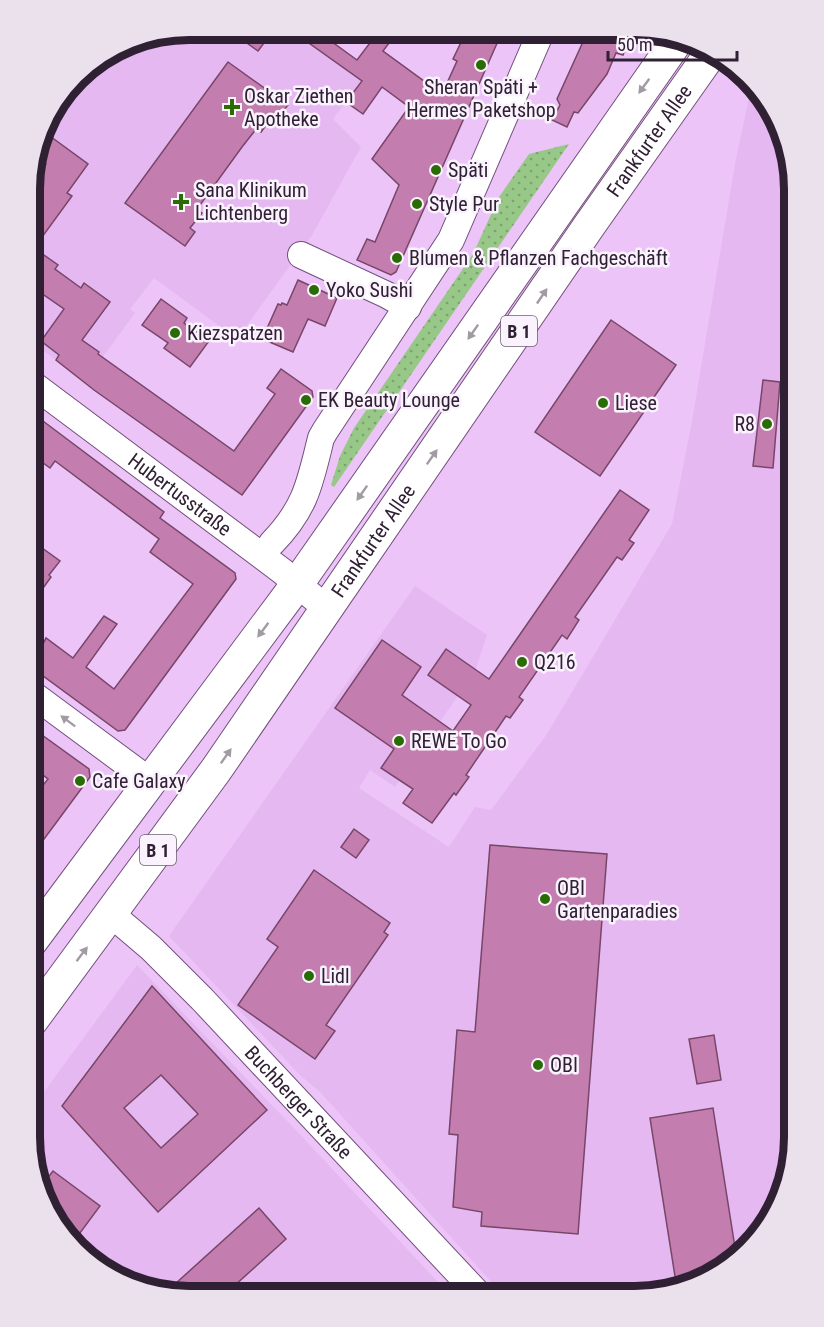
<svg xmlns="http://www.w3.org/2000/svg" width="824" height="1327" viewBox="0 0 824 1327" font-family="'Roboto Condensed',sans-serif">
<style>
.built{fill:#e5b8f2}
.grass{fill:url(#grass-dots)}
.building{fill:#c37dae;stroke:#774669;stroke-width:1.5;fill-rule:evenodd}
.lines{fill:none;stroke-linecap:round;stroke-linejoin:round}
.minor-casing{stroke:#734f7d;stroke-width:28}
.major-casing{stroke:#734f7d;stroke-width:34}
.minor{stroke:#fff;stroke-width:26}
.major{stroke:#fff;stroke-width:32}
.oneway{fill:#a29ba4}
.poi-dot{fill:#296c04;stroke:#faf2fd;stroke-width:2}
.labels{text-anchor:middle;dominant-baseline:central;stroke-width:5;stroke-linejoin:round;paint-order:stroke}
.shield{fill:#faf2fd;stroke:#6d5f70;stroke-width:1.5}
.shield-label{font-size:18px;font-weight:bold;fill:#302034}
.poi-label{font-size:20px;fill:#302034;stroke:#faf2fd;text-anchor:start}
.street-label{font-size:20px;fill:#302034;stroke:#faf2fd}
.rim{fill:none;stroke:#302034;stroke-width:8}
</style>
<defs>
<pattern id="grass-dots" width="8" height="8" patternUnits="userSpaceOnUse" patternTransform="scale(1.5)"><rect width="8" height="8" fill="#97c887"/><path d="M2 2h.1M6 6h.1" fill="none" stroke="#7ca26f" stroke-width="1.8" stroke-linecap="round"/></pattern>
</defs>
<rect width="100%" height="100%" fill="#ecc4f8"/>
<!-- built -->
<g class="built">
<path d="M189,30l104,1 68,50 -28,38 28,28 -49,88 -75,104 -83,-61 -24,31 5,4 -50,68 -54,-39v-173l16,-51 37,-48 45,-28z"/>
<path d="M751,88l31,41 12,60v960l-33,85 -66,51 -60,12h-130l-185,-205 -19,-16 -132,-140 246,-350 72,49 -12,36 -80,116 -25,-17 -11,18 90,59 26,-40 16,3 56,-76 125,-210 20,-103 43,-257z"/>
<path d="M137,965l155,161 159,170h-283l-76,-32 -50,-66 -12,-60v-27z"/>
</g>
<!-- grass -->
<path class="grass" d="M569,144l-235,343 -3,-2 9,-29 14,-28 119,-174 26,-57 30,-43z"/>
<!-- building -->
<g class="building">
<path d="M229,30h34l10,1 -15,20z"/>
<path d="M292,31h25l40,29 22,-29h19l-15,20 59,43 15,-33 -4,-2 13,-27h36l-106,240 -5,3 -34,-15 10,-21 8,3 24,-57 -27,-26 37,-52 -27,-20 -19,27 -17,-12 16,-21z"/>
<path d="M587,33h44l-8,22 -7,-2 -9,21 -29,39 -4,-1 -7,15 -15,-7 8,-15 -3,-6z"/>
<path d="M228,62l60,43 -11,14 -4,-3 -12,16 -4,-4 -15,19 -45,62 5,4 -12,15 5,4 -10,14 -60,-43z"/>
<path d="M43,131l45,33 -21,29 5,3 -38,52 24,17 -3,4 26,19 3,-5 26,19 -28,38 17,12 -1,2 136,97 41,-57 -8,-6 14,-19 31,22 1,6 -71,98 -148,-105 -38,-30 3,-5 -18,-14 23,-32 -33,-23v-101l15,-21 -11,-8z"/>
<path d="M298,280l39,18 -12,28 -17,-7 -15,33 -28,-12 2,-4 -3,-1 14,-31 3,1 1,-2 5,2z"/>
<path d="M161,299l26,19 -3,5 25,18 -19,26 -26,-19 4,-5 -26,-18z"/>
<path d="M611,320l65,45 -76,111 -65,-44z"/>
<path d="M763,380l17,2 -7,86 -20,-2z"/>
<path d="M31,412l133,100 -4,6 75,55 1,6 -111,151 -7,1 -87,-64v-32l12,9 3,-6 27,20 31,-42 13,8 -31,43 28,22 79,-105 -43,-32 9,-13 -104,-78 -5,7 -19,-14z"/>
<path d="M620,490l29,20 -20,30 5,3 -12,17 -5,-3 -42,60 4,3 -12,19 -5,-4 -43,62 4,3 -13,18 -4,-2 -40,59 3,2 -13,18 -2,-2 -22,30 -29,-20 10,-14 -32,-21 13,-19 -59,-41 47,-68 39,27 -19,28 51,36 18,-26 -43,-30 18,-26 43,30z"/>
<path d="M31,540l29,21 -11,14 2,2 -20,28z"/>
<path d="M31,727l58,42 1,8 -60,81v-56l18,-23 -17,-13z"/>
<path d="M354,829l15,11 -13,18 -15,-11z"/>
<path d="M490,845l117,9 -29,380 -97,-8 1,-14 -29,-5 5,-72 -9,-1 8,-104 18,2z"/>
<path d="M314,870l76,53 -6,9 4,3 -62,90 9,6 -20,28 -77,-54 40,-58 -11,-8z"/>
<path d="M152,986l115,124 -109,102 -96,-106zM161,1075l37,39 -37,34 -37,-40z"/>
<path d="M714,1035l7,45 -24,4 -8,-45z"/>
<path d="M713,1108l23,146 -41,31 -18,4 -27,-171z"/>
<path d="M53,1171l47,35 -26,35 -32,-43 -2,-10z"/>
<path d="M259,1208l27,31 -63,57 -59,-2z"/>
</g>
<g class="lines">
<!-- minor casing -->
<g class="minor-casing">
<g id="minor">
<path d="M301,255l86,40 21,12"/>
<path id="s1" d="M31,383l251,188 45,38"/>
<path d="M272,543c34,-35 38,-60 49,-105l4,-7 126,-191 90,-208"/>
<path d="M31,693l119,88"/>
<path id="s2" d="M111,914l40,34 51,51 279,298"/>
</g>
</g>
<!-- major casing -->
<g class="major-casing">
<g id="major">
<path d="M30,943l268,-360 380,-544"/>
<path id="s3" d="M30,1023l186,-253 373,-544 122,-173"/>
</g>
</g>
<!-- minor -->
<use href="#minor" class="minor"/>
<!-- major -->
<use href="#major" class="major"/>
</g>
<!-- one-way arrows -->
<defs><path id="oneway-solid" d="M-6-.8H1V-3.2L6.5 0L1 3.2V.8H-6Z" transform="scale(1.5)"/></defs>
<g class="oneway">
<use href="#oneway-solid" transform="translate(644 86) rotate(126)"/>
<use href="#oneway-solid" transform="translate(542 296) rotate(-56)"/>
<use href="#oneway-solid" transform="translate(473 332) rotate(125)"/>
<use href="#oneway-solid" transform="translate(432 457) rotate(-55)"/>
<use href="#oneway-solid" transform="translate(362 493) rotate(125)"/>
<use href="#oneway-solid" transform="translate(263 630) rotate(127)"/>
<use href="#oneway-solid" transform="translate(68 721) rotate(-143)"/>
<use href="#oneway-solid" transform="translate(226 756) rotate(-55)"/>
<use href="#oneway-solid" transform="translate(82 954) rotate(-53)"/>
</g>
<!-- markers -->
<g class="poi-dot">
<circle cx="481" cy="65" r="6"/>
<path d="M229 98h6v6h6v6h-6v6h-6v-6h-6v-6h6z"/>
<circle cx="436" cy="170" r="6"/>
<path d="M178 193h6v6h6v6h-6v6h-6v-6h-6v-6h6z"/>
<circle cx="417" cy="204" r="6"/>
<circle cx="397" cy="258" r="6"/>
<circle cx="314" cy="290" r="6"/>
<circle cx="175" cy="333" r="6"/>
<circle cx="306" cy="400" r="6"/>
<circle cx="603" cy="403" r="6"/>
<circle cx="767" cy="424" r="6"/>
<circle cx="522" cy="662" r="6"/>
<circle cx="399" cy="741" r="6"/>
<circle cx="80" cy="781" r="6"/>
<circle cx="545" cy="899" r="6"/>
<circle cx="309" cy="976" r="6"/>
<circle cx="538" cy="1065" r="6"/>
</g>
<g class="labels">
<!-- shield labels -->
<g class="shield">
<rect x="501" y="316" width="36" height="30" rx="4.5"/>
<rect x="140" y="835" width="36" height="30" rx="4.5"/>
</g>
<g class="shield-label">
<text x="519" y="331">B 1</text>
<text x="158" y="850">B 1</text>
</g>
<!-- poi labels -->
<g class="poi-label">
<text x="481" y="87" text-anchor="middle">Sheran Späti +<tspan x="481" dy="23">Hermes Paketshop</tspan></text>
<text x="244" y="96">Oskar Ziethen<tspan x="244" dy="23">Apotheke</tspan></text>
<text x="448" y="170">Späti</text>
<text x="195" y="190">Sana Klinikum<tspan x="195" dy="23">Lichtenberg</tspan></text>
<text x="429" y="204">Style Pur</text>
<text x="409" y="258">Blumen &amp; Pflanzen Fachgeschäft</text>
<text x="326" y="290">Yoko Sushi</text>
<text x="187" y="333">Kiezspatzen</text>
<text x="318" y="400">EK Beauty Lounge</text>
<text x="615" y="403">Liese</text>
<text x="755" y="424" text-anchor="end">R8</text>
<text x="534" y="662">Q216</text>
<text x="411" y="741">REWE To Go</text>
<text x="92" y="781">Cafe Galaxy</text>
<text x="557" y="888">OBI<tspan x="557" dy="23">Gartenparadies</tspan></text>
<text x="321" y="976">Lidl</text>
<text x="550" y="1065">OBI</text>
</g>
<!-- street labels -->
<g class="street-label">
<text stroke="none"><textPath href="#s3" startOffset="1078">Frankfurter Allee</textPath></text>
<text stroke="none"><textPath href="#s1" startOffset="186">Hubertusstraße</textPath></text>
<text stroke="none"><textPath href="#s3" startOffset="592">Frankfurter Allee</textPath></text>
<text stroke="none"><textPath href="#s2" startOffset="266">Buchberger Straße</textPath></text>
</g>
</g>
<!-- crop -->
<path d="M0 0H824V1327H0ZM189 40H635A149 149 0 0 1 784 189V1137A149 149 0 0 1 635 1286H189A149 149 0 0 1 40 1137V189A149 149 0 0 1 189 40Z" fill="#eae1ed" fill-rule="evenodd"/>
<path class="rim" d="M189 40H635A149 149 0 0 1 784 189V1137A149 149 0 0 1 635 1286H189A149 149 0 0 1 40 1137V189A149 149 0 0 1 189 40Z"/>
<!-- scale -->
<path d="M608 51v9h129v-9" fill="none" stroke="#302034" stroke-width="3"/>
<text x="617" y="51" font-size="18" fill="#302034" stroke="#faf2fd" stroke-width="4.5" paint-order="stroke">50 m</text>
</svg>
